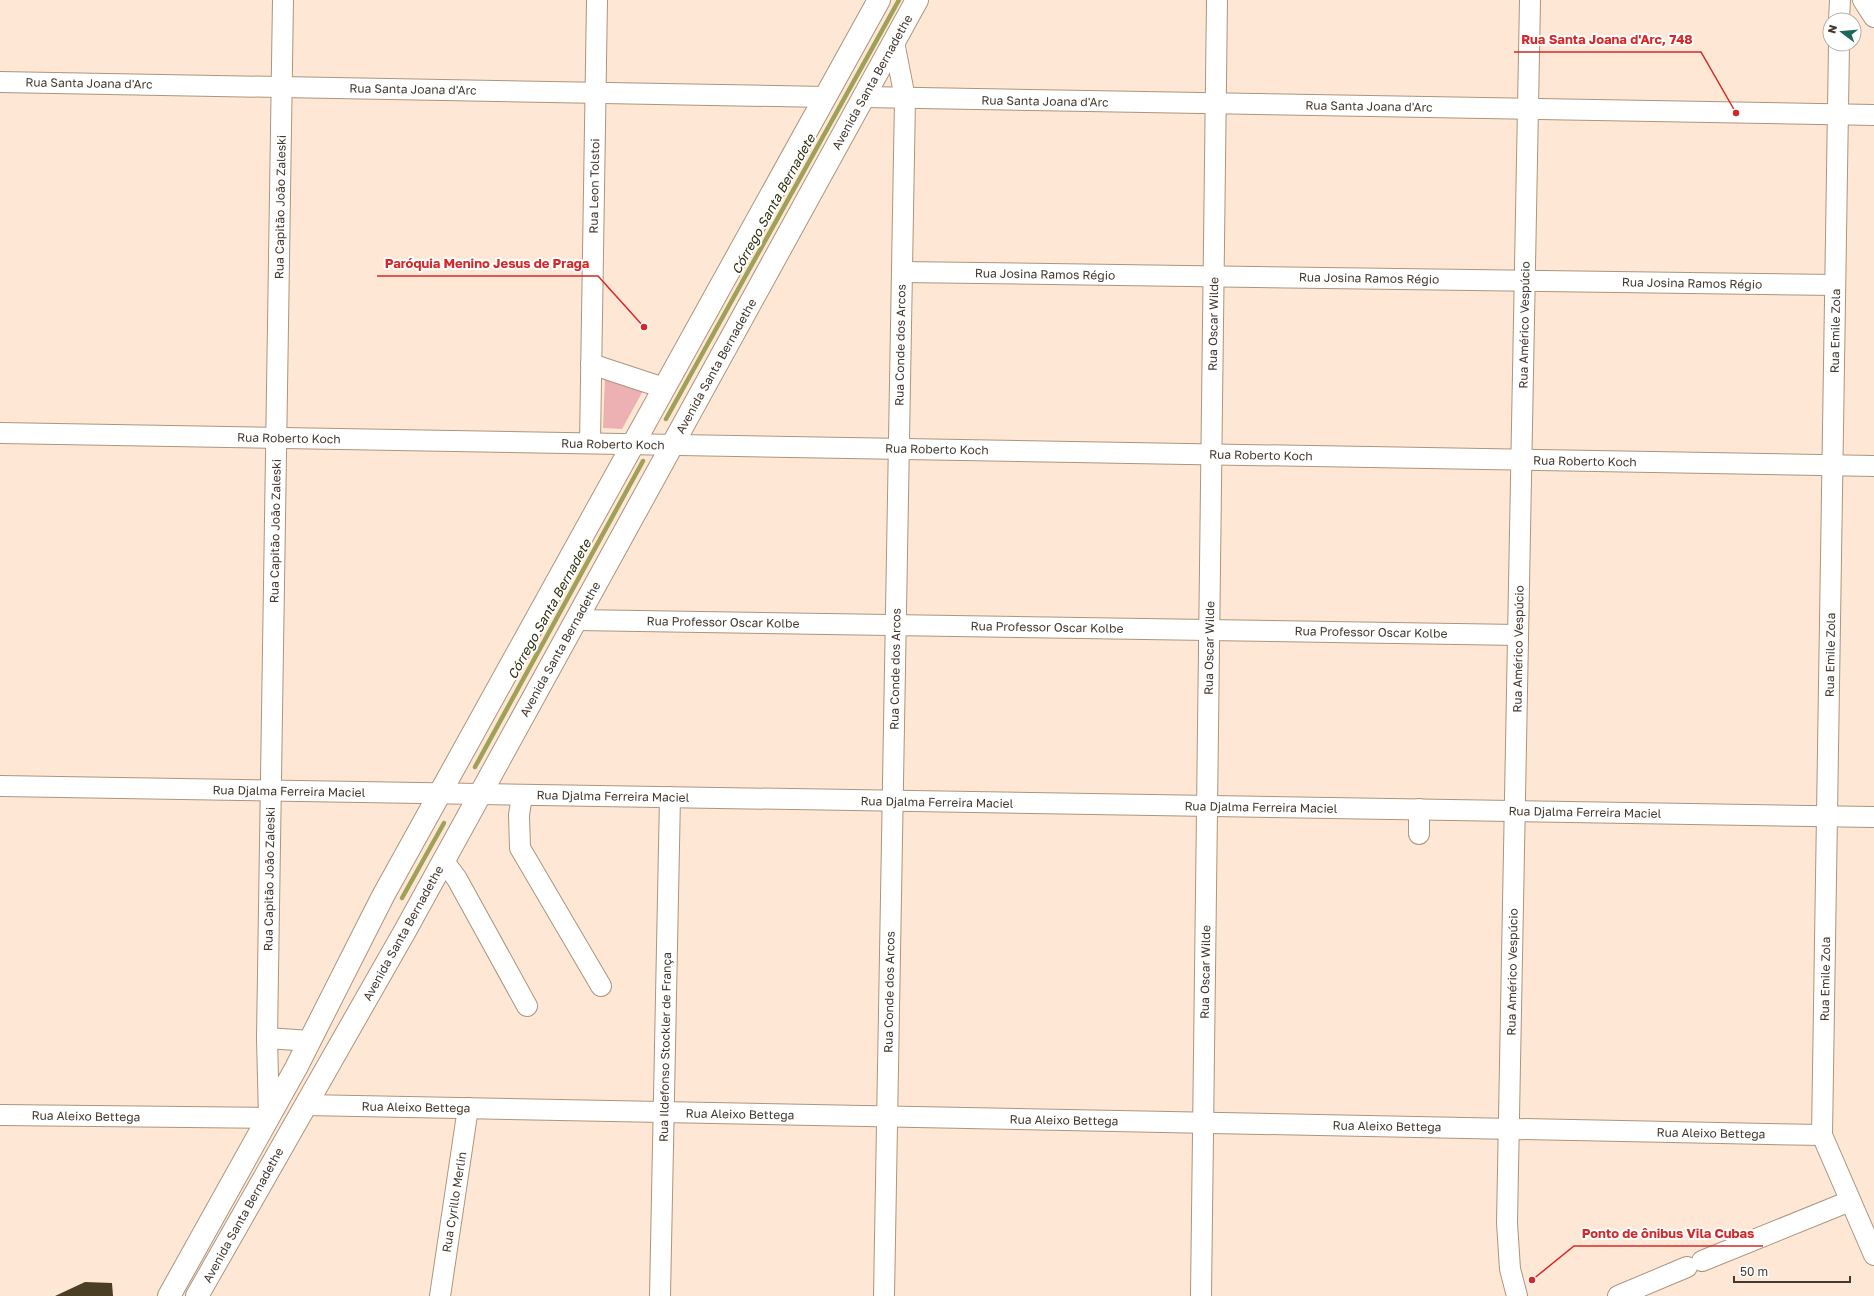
<svg xmlns="http://www.w3.org/2000/svg" width="1874" height="1296" viewBox="0 0 1874 1296" font-family="'Golos Text',sans-serif">
<style>
.green{fill:#edb0b3}
.lines{fill:none;stroke-linecap:round;stroke-linejoin:round}
.stream{stroke:#9ea157;stroke-width:4.5}
.building{fill:#4a3f25}
.minor-casing{stroke:#ad947d;stroke-width:22}
.major-casing{stroke:#ad947d;stroke-width:24}
.minor{stroke:#fff;stroke-width:20}
.major{stroke:#fff;stroke-width:22}
.labels{text-anchor:middle;dominant-baseline:central;stroke-width:4;stroke-linejoin:round;paint-order:stroke}
.street-label{font-size:12px;fill:#43392f;stroke:#fff}
.water-label{font-size:13px;font-style:italic;fill:#2e2f0e;stroke:#fff}
.leader{fill:none;stroke:#d62828;stroke-width:1.5}
.callout-dot{fill:#d62828;stroke:#fff;stroke-width:1.5}
.callout-label{font-size:13px;text-anchor:middle;font-weight:bold;fill:#d62828;stroke:#fff;stroke-width:4;stroke-linejoin:round;paint-order:stroke}
</style>
<rect width="100%" height="100%" fill="#fee8d5"/>
<!-- green -->
<path class="green" d="M605,377l39,12 -22,40 -19,-1z"/>
<g class="lines">
<!-- stream -->
<g class="stream">
<path d="M666,419l233,-419"/>
<path d="M475,767l168,-306"/>
<path d="M402,898l42,-75"/>
</g>
</g>
<!-- building -->
<path class="building" d="M85,1282l27,1 1,13h-58z"/>
<g class="lines">
<!-- minor casing -->
<g class="minor-casing">
<g id="minor">
<path d="M1863,0l11,17"/>
<path d="M1839,20l1,-20"/>
<path d="M1839,44l-17,1091 52,120"/>
<path d="M0,82l826,15"/>
<path d="M864,97l1010,18"/>
<path d="M902,272l933,13"/>
<path d="M591,364l73,24"/>
<path d="M0,433l1874,33"/>
<path d="M590,443l7,-443"/>
<path d="M576,620l942,15"/>
<path d="M0,786l1874,31"/>
<path d="M522,795l-3,20 1,33 81,138"/>
<path d="M1419,834v-25"/>
<path d="M443,860l14,19 70,127"/>
<path d="M267,1038l43,3"/>
<path d="M305,1105l1517,30"/>
<path d="M0,1115l269,3 -2,-80 16,-1038"/>
<path d="M1702,1261l148,-60"/>
<path d="M440,1296l28,-188"/>
<path d="M660,1296l10,-499"/>
<path d="M884,1296l21,-1198 -11,-56"/>
<path d="M1201,1296l16,-1296"/>
<path d="M1517,1296l-7,-27 -3,-46 23,-1223"/>
<path d="M1618,1296l69,-29"/>
</g>
</g>
<!-- major casing -->
<g class="major-casing">
<g id="major">
<path d="M169,1296l127,-228 87,-172 496,-896"/>
<path d="M197,1296l208,-365 512,-931"/>
</g>
</g>
<!-- minor -->
<use href="#minor" class="minor"/>
<!-- major -->
<use href="#major" class="major"/>
</g>
<g class="labels">
<!-- street labels -->
<g class="street-label">
<text transform="translate(872 82) rotate(-61)">Avenida Santa Bernadethe</text>
<text transform="translate(89 83) rotate(1)">Rua Santa Joana d'Arc</text>
<text transform="translate(413 89) rotate(1)">Rua Santa Joana d'Arc</text>
<text transform="translate(1045 101) rotate(1)">Rua Santa Joana d'Arc</text>
<text transform="translate(1369 106) rotate(1)">Rua Santa Joana d'Arc</text>
<text transform="translate(594 186) rotate(-89)">Rua Leon Tolstoi</text>
<text transform="translate(280 207) rotate(-89)">Rua Capitão João Zaleski</text>
<text transform="translate(1045 274) rotate(1)">Rua Josina Ramos Régio</text>
<text transform="translate(1369 278) rotate(1)">Rua Josina Ramos Régio</text>
<text transform="translate(1692 283) rotate(1)">Rua Josina Ramos Régio</text>
<text transform="translate(1213 324) rotate(-89)">Rua Oscar Wilde</text>
<text transform="translate(1524 325) rotate(-89)">Rua Américo Vespúcio</text>
<text transform="translate(1835 331) rotate(-89)">Rua Emile Zola</text>
<text transform="translate(900 345) rotate(-89)">Rua Conde dos Arcos</text>
<text transform="translate(716 366) rotate(-61)">Avenida Santa Bernadethe</text>
<text transform="translate(289 438) rotate(1)">Rua Roberto Koch</text>
<text transform="translate(613 444) rotate(1)">Rua Roberto Koch</text>
<text transform="translate(937 449) rotate(1)">Rua Roberto Koch</text>
<text transform="translate(1261 455) rotate(1)">Rua Roberto Koch</text>
<text transform="translate(1585 461) rotate(1)">Rua Roberto Koch</text>
<text transform="translate(275 531) rotate(-89)">Rua Capitão João Zaleski</text>
<text transform="translate(723 622) rotate(1)">Rua Professor Oscar Kolbe</text>
<text transform="translate(1047 627) rotate(1)">Rua Professor Oscar Kolbe</text>
<text transform="translate(1371 632) rotate(1)">Rua Professor Oscar Kolbe</text>
<text transform="translate(1209 648) rotate(-89)">Rua Oscar Wilde</text>
<text transform="translate(560 649) rotate(-61)">Avenida Santa Bernadethe</text>
<text transform="translate(1518 649) rotate(-89)">Rua Américo Vespúcio</text>
<text transform="translate(1830 655) rotate(-89)">Rua Emile Zola</text>
<text transform="translate(895 669) rotate(-89)">Rua Conde dos Arcos</text>
<text transform="translate(289 791) rotate(1)">Rua Djalma Ferreira Maciel</text>
<text transform="translate(613 796) rotate(1)">Rua Djalma Ferreira Maciel</text>
<text transform="translate(937 802) rotate(1)">Rua Djalma Ferreira Maciel</text>
<text transform="translate(1261 807) rotate(1)">Rua Djalma Ferreira Maciel</text>
<text transform="translate(1585 812) rotate(1)">Rua Djalma Ferreira Maciel</text>
<text transform="translate(269 879) rotate(-89)">Rua Capitão João Zaleski</text>
<text transform="translate(403 933) rotate(-61)">Avenida Santa Bernadethe</text>
<text transform="translate(1205 972) rotate(-89)">Rua Oscar Wilde</text>
<text transform="translate(1512 972) rotate(-89)">Rua Américo Vespúcio</text>
<text transform="translate(1825 979) rotate(-89)">Rua Emile Zola</text>
<text transform="translate(889 992) rotate(-89)">Rua Conde dos Arcos</text>
<text transform="translate(665 1047) rotate(-89)">Rua Ildefonso Stockler de França</text>
<text transform="translate(416 1107) rotate(1)">Rua Aleixo Bettega</text>
<text transform="translate(740 1114) rotate(1)">Rua Aleixo Bettega</text>
<text transform="translate(86 1116) rotate(1)">Rua Aleixo Bettega</text>
<text transform="translate(1064 1120) rotate(1)">Rua Aleixo Bettega</text>
<text transform="translate(1387 1126) rotate(1)">Rua Aleixo Bettega</text>
<text transform="translate(1711 1133) rotate(1)">Rua Aleixo Bettega</text>
<text transform="translate(454 1202) rotate(-81)">Rua Cyrillo Merlin</text>
<text transform="translate(243 1215) rotate(-61)">Avenida Santa Bernadethe</text>
</g>
<!-- water labels -->
<g class="water-label">
<text transform="translate(773 204) rotate(-61)">Córrego Santa Bernadete</text>
<text transform="translate(549 609) rotate(-61)">Córrego Santa Bernadete</text>
</g>
</g>
<!-- callouts -->
<path class="leader" d="M1736 113L1701 52H1514M644 327L598 276H377M1532 1280L1574 1246H1763"/>
<g class="callout-dot">
<circle cx="1736" cy="113" r="4"/>
<circle cx="644" cy="327" r="4"/>
<circle cx="1532" cy="1280" r="4"/>
</g>
<g class="callout-label">
<text x="1607" y="44">Rua Santa Joana d'Arc, 748</text>
<text x="487" y="268">Paróquia Menino Jesus de Praga</text>
<text x="1668" y="1238">Ponto de ônibus Vila Cubas</text>
</g>
<!-- north arrow -->
<g transform="translate(1842 32) rotate(286)"><circle r="19" fill="#ffffff" stroke="#b4b0ac"/>
<path d="M0-3L7 15L0 10L-7 15Z" fill="#1e675d"/>
<text y="-6" font-size="11" font-weight="bold" text-anchor="middle" fill="#43392f">N</text>
</g>
<!-- scale -->
<path d="M1734 1276v6h116v-6" fill="none" stroke="#43392f" stroke-width="2"/>
<text x="1740" y="1276" font-size="12" fill="#43392f" stroke="#ffffff" stroke-width="3" paint-order="stroke">50 m</text>
</svg>
